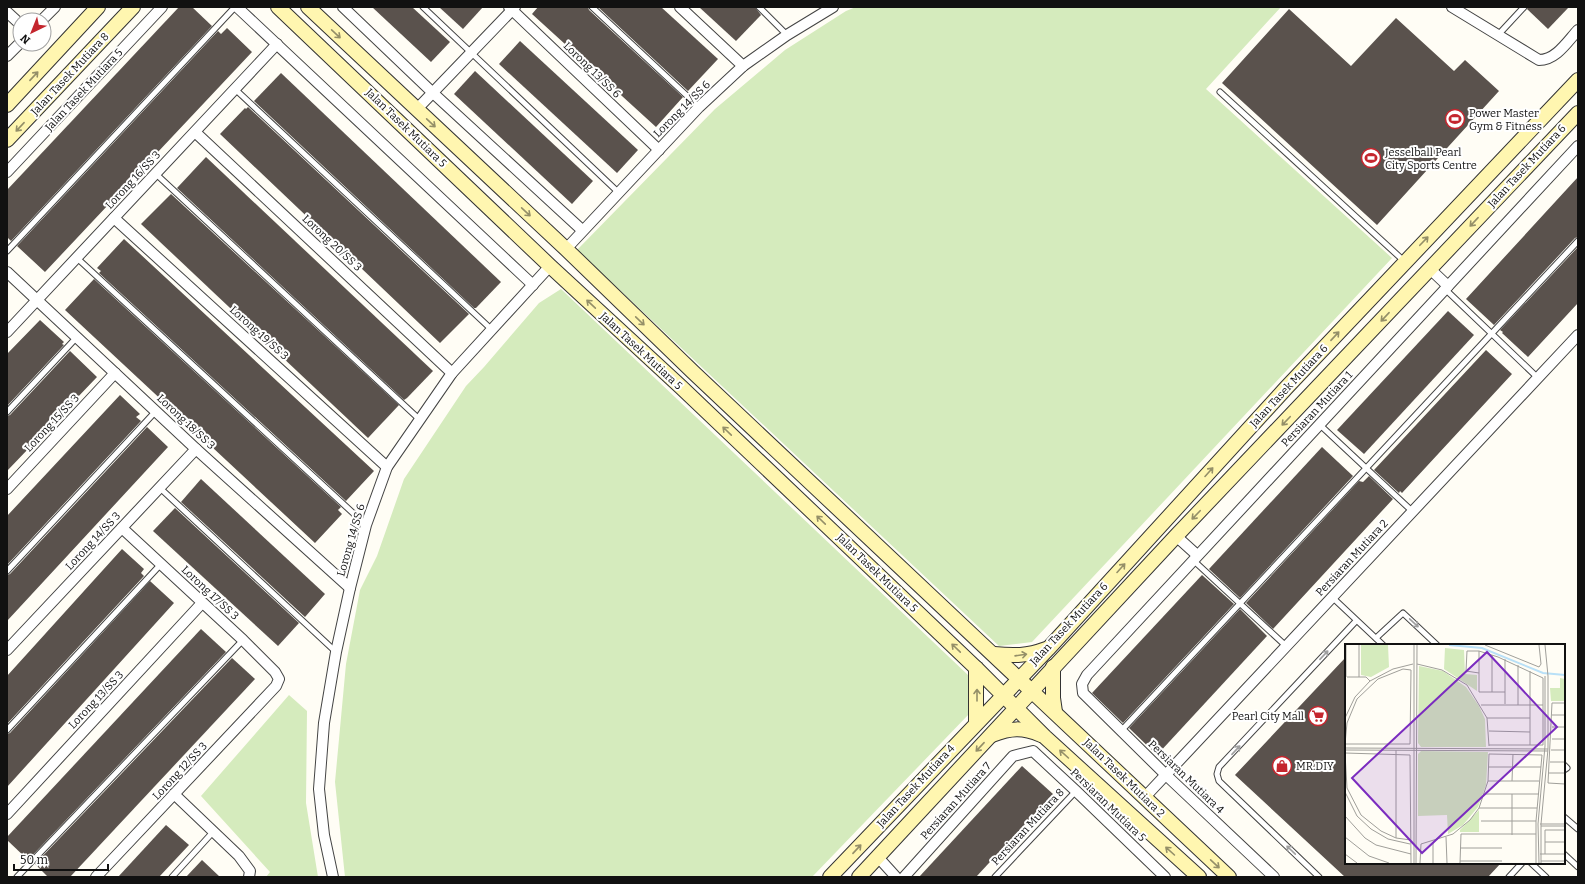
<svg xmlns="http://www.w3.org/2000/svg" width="1585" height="884" viewBox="0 0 1585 884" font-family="Bitter,serif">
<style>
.green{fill:#d5ebbd}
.building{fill:#5a524d}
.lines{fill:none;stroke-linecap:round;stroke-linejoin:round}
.lane-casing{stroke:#444;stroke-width:7}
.street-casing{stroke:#444;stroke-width:12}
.secondary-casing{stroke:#333;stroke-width:16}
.lane{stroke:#fff;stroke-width:5}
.street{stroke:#fff;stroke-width:10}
.secondary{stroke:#fff6b0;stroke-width:14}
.oneway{stroke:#948f68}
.oneway2{stroke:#a0a0a0}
.labels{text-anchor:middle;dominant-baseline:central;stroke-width:4;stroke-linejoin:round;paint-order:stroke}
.street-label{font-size:11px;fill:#111;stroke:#fff}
.poi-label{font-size:11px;fill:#111;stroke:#fff;text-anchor:start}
.inset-river{fill:none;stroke:#b9e0f7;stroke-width:2}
.inset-road{fill:none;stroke:#a09f9a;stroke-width:1}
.view{fill:#7b2cbf;fill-opacity:0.15;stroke:#7b2cbf;stroke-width:2}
.inset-edge{fill:none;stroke:#111;stroke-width:2}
</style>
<rect width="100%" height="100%" fill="#fffdf5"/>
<!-- green -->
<g class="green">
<path d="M856,7h425l-75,82 186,169 -360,384 -33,4 -422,-396 138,-141 70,-59 61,-39z"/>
<path d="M561,289l407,386 1,39 -157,163h-467l-10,-95 11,-118 14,-74 17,-34 27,-77 62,-93 18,-19 55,-64z"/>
<path d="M289,695l18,16 -1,92 12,74h-52l4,-5 -69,-76z"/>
</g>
<!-- building -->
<g class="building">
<path d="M179,7h13l20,19 -201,215 -4,-4v-47z"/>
<path d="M372,7h40l38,35 -19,20z"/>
<path d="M439,7h44l-20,22z"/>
<path d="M538,7h50l1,3 94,87 -27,30 -124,-113z"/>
<path d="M598,7h63l57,52 -30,32z"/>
<path d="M699,7h56l6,8 -25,26z"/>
<path d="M1528,7h41l-21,22 -21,-20z"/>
<path d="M1289,9l62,57 45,-48 58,53 11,-11 34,31 -122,134 -155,-142z"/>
<path d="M227,28l25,24 -207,220 -28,-26 201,-215 3,3z"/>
<path d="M520,41l118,109 -21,23 -118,-109z"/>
<path d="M475,71l118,110 -21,23 -118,-110z"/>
<path d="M281,73l220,209 -25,26h-2l-220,-207z"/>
<path d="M248,107l221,207 -29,29 -220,-209 25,-26 1,1z"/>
<path d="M206,157l227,214 -26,27 -3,2 -227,-212z"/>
<path d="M1578,177v60l-3,1 -81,87 -28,-26z"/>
<path d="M171,194l228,211 -31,33 -227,-214z"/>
<path d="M124,239l250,232 -28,30 -247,-228 2,-2 -4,-3z"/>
<path d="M1578,247v56l-50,54 -26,-24 1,-1 -3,-2z"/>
<path d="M94,279l247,228 -3,3 4,4 -27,29 -250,-233z"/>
<path d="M1448,311l26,24 -110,119 -27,-24z"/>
<path d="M40,320l24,22 -2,2 2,1 -57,61v-52z"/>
<path d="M1486,350l26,24 -110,119 -2,-2 -1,2 -25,-23z"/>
<path d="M70,351l27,26 -90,94v-55l3,-1z"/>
<path d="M120,395l20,19 -4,3 5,4 -134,144v-49z"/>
<path d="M147,427l21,20 -161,174v-46l3,-1z"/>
<path d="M1322,447l31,29 -113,122 -31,-29z"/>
<path d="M1369,476l24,23 -120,130 -27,-26 113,-122 4,1z"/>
<path d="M201,479l124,115 -20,23 -124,-115z"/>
<path d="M175,508l124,115 -21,23 -125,-115z"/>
<path d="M122,549l22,20 -3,4 3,3 -137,148v-48z"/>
<path d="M1202,575l32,29 -111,119 -31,-30z"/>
<path d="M150,581l24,22 -167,184v-53l3,-1z"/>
<path d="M1240,609l27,27 -110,119 -28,-27z"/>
<path d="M201,629l25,23 -197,207h-2l-20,-19v-3z"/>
<path d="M1346,657v206h155l-13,14h-143l-110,-102z"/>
<path d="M232,658l23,21 -185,198h-22l-13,-13z"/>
<path d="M1022,766l31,28 -77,83h-57z"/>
<path d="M166,825l23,20 -30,32h-41z"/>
<path d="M202,860l18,17h-34z"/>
</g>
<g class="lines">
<!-- lane casing -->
<g class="lane-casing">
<g id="lane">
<path d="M423,7l195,185"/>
<path d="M592,7l107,100"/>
<path d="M759,7l28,28"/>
<path d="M1498,35l26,-28"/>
<path d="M235,89l256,240"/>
<path d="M1220,92l184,169"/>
<path d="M156,174l263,245"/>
<path d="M7,251l228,-244"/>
<path d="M77,258l289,267"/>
<path d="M1445,289l92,88"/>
<path d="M7,412l70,-75"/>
<path d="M1319,424l93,87"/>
<path d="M160,488l176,164"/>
<path d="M1193,560l93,86"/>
<path d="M7,571l149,-160"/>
<path d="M1332,597l51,48"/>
<path d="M1376,638l27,-25 34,32"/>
<path d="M7,730l154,-166"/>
<path d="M1121,731l457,-490"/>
<path d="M1564,765l3,3 -3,2"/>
<path d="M1564,817l14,12"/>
<path d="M1564,854l14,13"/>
<path d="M1531,863l15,14"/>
<path d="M17,877l226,-237"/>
<path d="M172,877l41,-45"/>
<path d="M995,877l81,-86"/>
<path d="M1319,877l-100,-96 -2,-7 2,-7 137,-146"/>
<path d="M1509,877l13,-14"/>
</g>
</g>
<!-- street casing -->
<g class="street-casing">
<g id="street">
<path d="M237,7l296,278"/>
<path d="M343,7l90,86 149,137"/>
<path d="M509,7l150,143"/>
<path d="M680,7l63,59"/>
<path d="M1452,7l87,53c17,0 28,-18 39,-30"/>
<path d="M7,12l13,12"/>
<path d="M42,20l13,-13"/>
<path d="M7,56l13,-13"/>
<path d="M417,109l98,-102"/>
<path d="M195,132l257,241"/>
<path d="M7,172l155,-165"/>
<path d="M114,218l273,249"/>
<path d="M566,249l133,-142 44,-41 44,-31 46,-28"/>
<path d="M1430,269l18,17"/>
<path d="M7,272l189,177 154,139"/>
<path d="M7,332l270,-288"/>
<path d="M7,489l108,-116"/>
<path d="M1176,536l21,19"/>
<path d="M7,650l189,-201"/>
<path d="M174,794l65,62 11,15 -1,6"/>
<path d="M1144,798l434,-463"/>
<path d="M7,814l195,-211"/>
<path d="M877,856l19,21"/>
<path d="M96,877l180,-191 3,-7 -4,-7 -32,-32 -121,-112"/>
<path d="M333,877l-9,-42 -5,-46 5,-66 12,-71 14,-64 16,-63 21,-58 65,-94 98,-107"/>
<path d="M904,877l109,-121 20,-5 43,40 89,86"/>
<path d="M1274,877l-108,-102 -83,-82 -1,-9 5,-9 491,-529"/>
</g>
</g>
<!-- secondary casing -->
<g class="secondary-casing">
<g id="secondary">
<path d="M278,7l272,259 131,121 295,281 69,69 154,140"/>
<path d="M308,7l258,242 127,123 536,505"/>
<path d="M7,105l91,-98"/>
<path d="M7,140l126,-133"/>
<path d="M994,654c20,2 33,2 52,-5"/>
<path d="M1053,667v31l2,14"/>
<path d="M976,723v-55"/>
<path d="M992,735c19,-7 30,-8 49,0"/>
<path d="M830,877l218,-228 238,-261 292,-308"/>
<path d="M859,877l317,-341 402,-423"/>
</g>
</g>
<!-- lane -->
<use href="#lane" class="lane"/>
<!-- street -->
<use href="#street" class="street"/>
<!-- secondary -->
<use href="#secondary" class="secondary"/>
</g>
<!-- one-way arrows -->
<defs><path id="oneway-shaft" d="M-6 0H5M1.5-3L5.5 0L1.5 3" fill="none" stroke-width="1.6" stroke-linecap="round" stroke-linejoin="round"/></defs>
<g class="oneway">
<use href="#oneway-shaft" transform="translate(336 34) rotate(43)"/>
<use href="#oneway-shaft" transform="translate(34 76) rotate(-47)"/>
<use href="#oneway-shaft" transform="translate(431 123) rotate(43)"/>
<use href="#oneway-shaft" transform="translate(20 127) rotate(133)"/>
<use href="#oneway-shaft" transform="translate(526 212) rotate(43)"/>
<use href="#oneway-shaft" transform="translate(1474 222) rotate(133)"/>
<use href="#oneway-shaft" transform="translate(1424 241) rotate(-46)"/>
<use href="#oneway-shaft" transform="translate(591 304) rotate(-137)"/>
<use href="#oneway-shaft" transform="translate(1385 317) rotate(133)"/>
<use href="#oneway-shaft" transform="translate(640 321) rotate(44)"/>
<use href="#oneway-shaft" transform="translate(1335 336) rotate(-47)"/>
<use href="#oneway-shaft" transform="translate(1286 421) rotate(134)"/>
<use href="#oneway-shaft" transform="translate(727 431) rotate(-136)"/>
<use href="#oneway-shaft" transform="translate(1209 472) rotate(-48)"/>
<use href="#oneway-shaft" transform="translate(1196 515) rotate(134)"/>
<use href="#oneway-shaft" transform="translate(821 520) rotate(-136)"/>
<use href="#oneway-shaft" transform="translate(1121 568) rotate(-48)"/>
<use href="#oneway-shaft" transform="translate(956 648) rotate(-136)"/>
<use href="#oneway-shaft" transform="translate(1021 655) rotate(-8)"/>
<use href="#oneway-shaft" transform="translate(977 695) rotate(-90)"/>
<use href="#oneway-shaft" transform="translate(980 747) rotate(133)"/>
<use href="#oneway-shaft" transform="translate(1064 754) rotate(-138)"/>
<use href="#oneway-shaft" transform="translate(857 849) rotate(-47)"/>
<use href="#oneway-shaft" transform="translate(1170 851) rotate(-138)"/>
<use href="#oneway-shaft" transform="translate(1215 864) rotate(43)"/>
</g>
<g class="oneway2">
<use href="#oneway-shaft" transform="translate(1414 623) rotate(43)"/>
<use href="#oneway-shaft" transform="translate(1324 655) rotate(-47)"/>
<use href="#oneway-shaft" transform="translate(1236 750) rotate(-47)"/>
<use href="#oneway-shaft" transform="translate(1291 850) rotate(-136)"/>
</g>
<!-- icons -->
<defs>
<g id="stadium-ring" transform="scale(1)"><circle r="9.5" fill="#fff" stroke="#c4262e" stroke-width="1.5"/><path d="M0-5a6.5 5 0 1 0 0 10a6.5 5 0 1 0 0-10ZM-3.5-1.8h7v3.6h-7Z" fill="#c4262e"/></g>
<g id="supermarket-ring" transform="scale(1)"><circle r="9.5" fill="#fff" stroke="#c4262e" stroke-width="1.5"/><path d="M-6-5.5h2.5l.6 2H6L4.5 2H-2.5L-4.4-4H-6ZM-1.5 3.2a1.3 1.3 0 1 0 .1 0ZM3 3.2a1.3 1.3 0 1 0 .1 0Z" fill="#c4262e"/></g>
<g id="shop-ring" transform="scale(1)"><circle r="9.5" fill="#fff" stroke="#c4262e" stroke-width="1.5"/><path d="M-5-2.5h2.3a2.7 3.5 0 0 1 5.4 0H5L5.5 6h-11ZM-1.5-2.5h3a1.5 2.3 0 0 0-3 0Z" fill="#c4262e"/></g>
</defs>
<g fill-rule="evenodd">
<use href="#stadium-ring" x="1455" y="119"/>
<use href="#stadium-ring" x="1371" y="158"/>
<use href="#supermarket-ring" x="1318" y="716"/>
<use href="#shop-ring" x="1282" y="766"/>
</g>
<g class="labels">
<!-- street labels -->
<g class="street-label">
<text transform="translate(592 70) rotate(44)">Lorong 13/SS 6</text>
<text transform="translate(70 74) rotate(-47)">Jalan Tasek Mutiara 8</text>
<text transform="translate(84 90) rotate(-47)">Jalan Tasek Mutiara 5</text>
<text transform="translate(682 109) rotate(-45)">Lorong 14/SS 6</text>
<text transform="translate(406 128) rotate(44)">Jalan Tasek Mutiara 5</text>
<text transform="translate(1527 166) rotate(-47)">Jalan Tasek Mutiara 6</text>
<text transform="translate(133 180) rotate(-47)">Lorong 16/SS 3</text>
<text transform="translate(332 243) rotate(43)">Lorong 20/SS 3</text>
<text transform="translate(259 333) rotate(42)">Lorong 19/SS 3</text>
<text transform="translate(641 351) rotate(43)">Jalan Tasek Mutiara 5</text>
<text transform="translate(1289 386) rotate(-47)">Jalan Tasek Mutiara 6</text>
<text transform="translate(1317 409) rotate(-47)">Persiaran Mutiara 1</text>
<text transform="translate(186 422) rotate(43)">Lorong 18/SS 3</text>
<text transform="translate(52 423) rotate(-47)">Lorong 15/SS 3</text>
<text transform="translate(351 540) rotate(-74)">Lorong 14/SS 6</text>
<text transform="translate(93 541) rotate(-47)">Lorong 14/SS 3</text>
<text transform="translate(1352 558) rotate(-47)">Persiaran Mutiara 2</text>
<text transform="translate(877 573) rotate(44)">Jalan Tasek Mutiara 5</text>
<text transform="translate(210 593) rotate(43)">Lorong 17/SS 3</text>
<text transform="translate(1069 624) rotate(-47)">Jalan Tasek Mutiara 6</text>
<text transform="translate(96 700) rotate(-47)">Lorong 13/SS 3</text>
<text transform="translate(180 771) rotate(-47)">Lorong 12/SS 3</text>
<text transform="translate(1186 777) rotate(44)">Persiaran Mutiara 4</text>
<text transform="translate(1124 778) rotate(44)">Jalan Tasek Mutiara 2</text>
<text transform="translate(916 786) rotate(-47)">Jalan Tasek Mutiara 4</text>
<text transform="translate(956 801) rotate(-48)">Persiaran Mutiara 7</text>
<text transform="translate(1108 805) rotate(44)">Persiaran Mutiara 5</text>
<text transform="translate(1028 827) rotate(-47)">Persiaran Mutiara 8</text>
</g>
<!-- poi labels -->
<g class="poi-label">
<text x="1469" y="113">Power Master<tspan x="1469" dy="13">Gym &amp; Fitness</tspan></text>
<text x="1385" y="152">Jesselball Pearl<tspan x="1385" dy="13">City Sports Centre</tspan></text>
<text x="1304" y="716" text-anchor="end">Pearl City Mall</text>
<text x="1296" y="766">MR.DIY</text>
</g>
</g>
<!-- overview -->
<g transform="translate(1345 644)">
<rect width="220" height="220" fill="#fffdf5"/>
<path d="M16,1h27l1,22 -18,10 -10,-2zM100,4l19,2 1,24 12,1v16l-33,-22zM74,22l24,5 23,16 13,19 6,13 1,28h-65l-3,-4zM215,34l5,1v22h-14l-1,-13h10zM76,107l67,1 -2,33 -8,22 -15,18 -15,9 -1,-19 -29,1v-62zM134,166v22h-19v-2z" fill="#d5ebbd"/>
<path class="inset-river" d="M104,1l33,3 61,25 22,2"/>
<path class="inset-road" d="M1,1v32M14,1v32M140,1l54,22 2,-3 -2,-19M134,7v41h26M147,11v37M72,20l25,6 25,15 20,33 2,28M58,25l8,1 -1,74h-65l2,-21 10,-24 21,-20zM134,29l-13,-2 1,-20h12l19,6 45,21v67h-54M2,33h19l4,4M207,59l-4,80 17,1M207,59h13M160,60v-45M136,61h62M173,61v-40M207,71h13M0,74l10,-21 15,-16 23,-12 20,-5M142,74h43M207,83h13M144,87l41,1M207,95h13M185,101v-74M0,104l203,1M0,106l203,1M206,106h14M0,109l65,2 1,108M0,109l2,35 14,27 20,16 15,7 15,2M144,110l53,1 -6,66v42M205,118h15M144,123h52M204,129h16M143,137h51M167,137l1,-27M0,148l12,24 14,13 17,10 22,5M140,150h54M134,164h58M0,172l20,22 11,7 35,9M136,177h55M195,180h25M196,182h24M167,191v-41M0,193l24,19 20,7M101,193l1,26M51,194v-88M88,198v21M200,198h20M115,204h42M0,210l12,9M195,210h25M200,210v-24h20M115,217h42M196,217h24M69,219v-218M71,219l1,-218M75,219l1,-19 32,-10 17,-14 9,-12 9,-27 1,-27M115,219l1,-29h75M194,219l-1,-39 7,-78v-70M196,219v-39l7,-75v-73l-3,-31"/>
<path class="view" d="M142,8l70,75 -135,126 -70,-75z"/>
<rect width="220" height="220" class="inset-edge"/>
</g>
<!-- border -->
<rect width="1585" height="884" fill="none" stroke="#111111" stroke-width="16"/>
<!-- north arrow -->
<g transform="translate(32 32) rotate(223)"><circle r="19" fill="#ffffff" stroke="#a0a0a0"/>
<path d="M0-3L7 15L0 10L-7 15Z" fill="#c4262e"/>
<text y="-6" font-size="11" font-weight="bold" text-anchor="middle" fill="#111111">N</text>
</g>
<!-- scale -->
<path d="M14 864v6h94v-6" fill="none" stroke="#111111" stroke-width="2"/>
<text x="20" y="864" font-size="12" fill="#111111" stroke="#ffffff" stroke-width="3" paint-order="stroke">50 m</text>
</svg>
